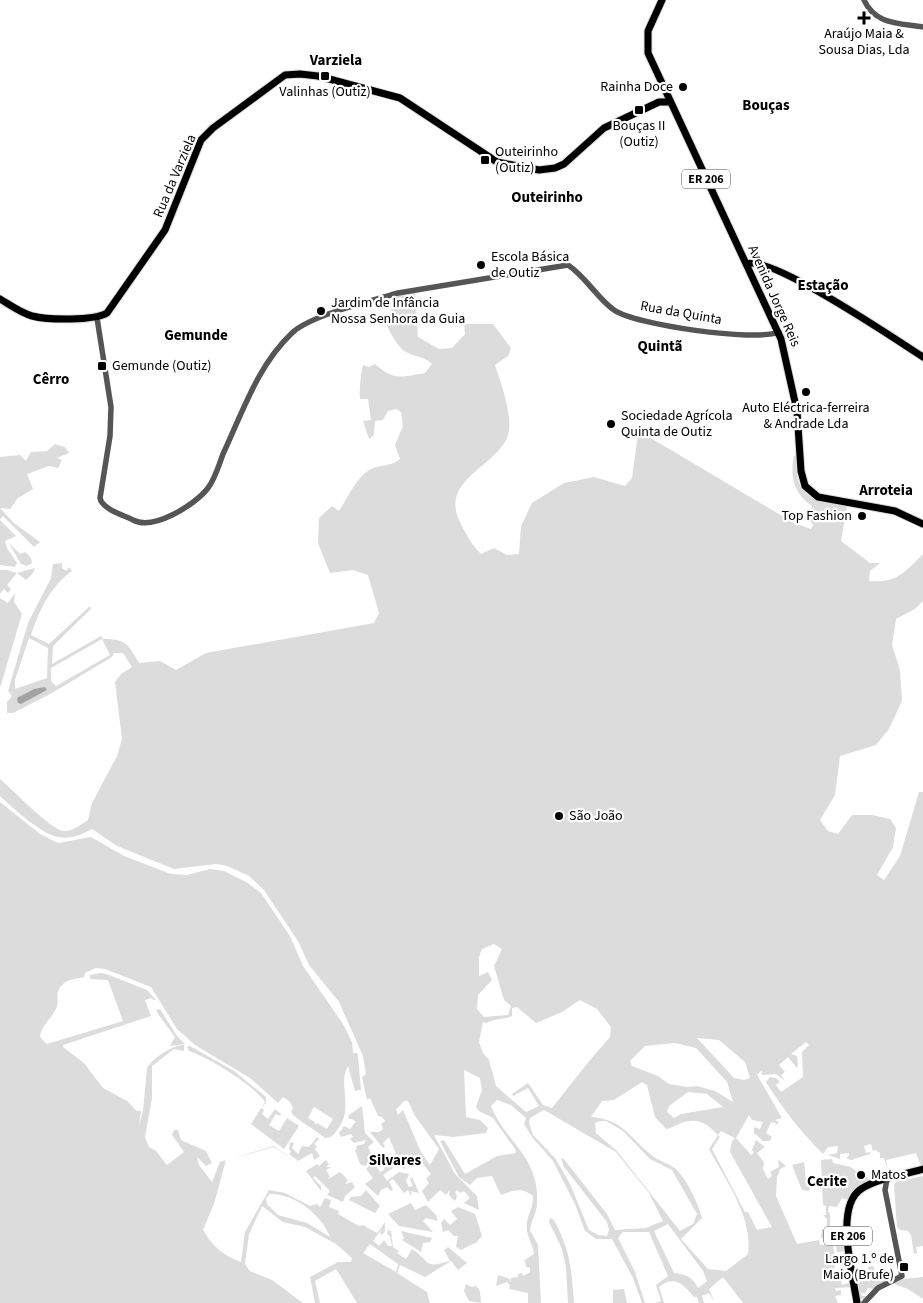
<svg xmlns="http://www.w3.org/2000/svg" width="923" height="1303" viewBox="0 0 923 1303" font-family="'Source Sans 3',sans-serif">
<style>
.green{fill:#dcdcdc;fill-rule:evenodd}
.water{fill:#a3a3a3}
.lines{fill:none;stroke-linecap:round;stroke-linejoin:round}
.major-casing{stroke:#dbdbdb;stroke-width:9}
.minor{stroke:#555;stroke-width:5.5}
.major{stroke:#000;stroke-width:7}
.poi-dot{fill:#000;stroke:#fff;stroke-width:2}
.labels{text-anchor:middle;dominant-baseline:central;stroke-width:4.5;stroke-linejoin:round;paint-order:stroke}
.shield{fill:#fff;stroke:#4c4c4c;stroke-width:1}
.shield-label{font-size:12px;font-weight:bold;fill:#000}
.poi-label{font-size:14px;fill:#000;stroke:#fff;text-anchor:start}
.street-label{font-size:14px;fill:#000;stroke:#fff}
.neighbourhood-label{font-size:15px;font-weight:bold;fill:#000;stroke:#fff}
</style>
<rect width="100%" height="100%" fill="#fff"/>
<!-- green -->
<g class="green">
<path d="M415,291l3,46 21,12 13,-1 13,-14 -1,-10h29l18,24 -3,8 -13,9c6,19 21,57 11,75 -16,29 -66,42 -46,82 6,12 11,22 21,32l13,-6 13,7 12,-1 2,-28 11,-23 32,-20 30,-6 31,9 7,-8 6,-43 6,-1 150,89 17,6 2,-4 -6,-9 4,-3 1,-7c-19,-13 -22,-29 -18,-51l3,2c-3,43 15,41 50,49l-6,35 29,22h10l-10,8 -1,10c28,2 35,-8 54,-27v47l-8,8 -19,10 -4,26 8,25 2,31 -13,28 -13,16 -36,11 -5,39 -15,25 8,11 10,3 14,-19h20l18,4 6,9 -3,19 -16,28 7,5 16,-24 19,-64h4v373l-2,1 -5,-13 -30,7 2,11 -4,-13h-4v-5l-5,-3 -2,1 -2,-7 -7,2 2,7 5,-1 -1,2 -19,6 -5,-2 3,-2v-3l-9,1v5l-12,-4 9,-2 1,-7 -10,1 -5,7c-23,-23 -40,-45 -57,-72l4,-5 6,1 4,4 -4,3 5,7 22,-15 -1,-25 7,-7 -3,-3 -15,12 6,2 1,10 -1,2 -9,-11 -9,8 6,7 -4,3 4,6 -9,-7 -14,1v-5l-5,5 25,43 -7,2 4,2 -4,4 1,-3 -5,-1 -5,11 6,4 -2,4h-7l-9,-8v-6l6,2 3,-7 -11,-2 -3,-5 -13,23 15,17 3,-2 -2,-3 4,-10 9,7 -8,6 7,9 -1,7 5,10 4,-3 -2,-4 9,-5 -1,-6 1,-1 7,6 -6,3 -3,8 -1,19 21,48 22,-4 1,5h4l-1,-7h-2l1,-9h5v-10l-4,-4h3v-9l-3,-1 -1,-20 -9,1 -5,5 -6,-1 -10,-25 12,-3 2,19 16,-1 -1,-20 11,-1 1,4 18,4 10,9 2,-2 6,5 -17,14 -4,7 -6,-2 -5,9 -8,-1 -1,6 2,2c1,12 -2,19 -1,30h10v-3h4l5,10 -11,1 -1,-6h-3l2,10 3,2 10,-1 1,4 -13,3 -3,7h5l1,3 12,-1v4l-10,2 1,6 10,-3v5l-17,1 1,3 5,-1v5l-6,1 3,7h-95l-20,-26 -14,12 6,14 -6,-10 -7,3 2,7h-5l-2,-6h-3c-10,-12 -20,-23 -35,-10l5,16h-9l6,-2 -5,-16 12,-9 -19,-44h-26l-5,6 17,34 10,31h-3l-9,-25 -21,-39h-16l-11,-8 -10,-27 -22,-43 -21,-24 -8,-13 2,-6 -15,-13 -14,-5 -6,6c14,36 49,50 46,98 0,8 -6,17 -7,26l8,15 3,58h-13v-10l-19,-4 1,-4 -3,-3 -11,4 2,-11 12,4 1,4v-5l7,-1v-3l4,-1 1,3 7,-4v-5h-4l-1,-6 -3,1 12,-8c-1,-11 -9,-19 -7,-31 1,-10 6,-13 6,-27 -12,-9 -18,-6 -32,-1l-9,-19 -15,2 -7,7 -11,-8 -19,-36 4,-1 21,34 32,-18 19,-3 -1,-4 -22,-31 -14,-7 -3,-4 6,-17 -2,-12 -16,-8 2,47 14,3 8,8 -2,5 -33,4 -19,-2 21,39 22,22 2,14 -15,-7 6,-5 -6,-7 -4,2 -3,-3 -2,2 2,4 -2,5 -6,-6 1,-5 -4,5 -6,-5 -12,12 -6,-11 7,-8 -3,-4 5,-5 -11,-14 -9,-4 -4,5 -2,-1v9l-14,-7 -2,-4 7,-4 -7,-17 -6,6 2,3 -2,2 -13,-16h9l4,-3 -2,-5 4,-3 -3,-4 -4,-1 -8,-18 -3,2 -5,-23 4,-3 -3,-18 -24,-54 -30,-37 -11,-24 -34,-51 -15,-14 -22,-10 -11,-2 -42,5 -57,-23 -25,-17c-9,5 -22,11 -34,8 -17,-3 -45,-29 -58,-41v-17c12,10 50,50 63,52 9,1 17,-6 25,-11l4,-17 25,-47 5,-17 -7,-57 6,-8 11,-7 -9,-14h-9l-2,4 -60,36 -39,20h-6v-11l5,-6 -4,-5 20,-68 23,-45 2,-14 9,-1v5l4,3 3,-4 3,4c-22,16 -32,38 -41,64l18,9 41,-38 1,3 -38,37 -1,18 49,-28 2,3c23,0 25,5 36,24l21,-2 16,9 30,-17 168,-30 5,-10 -11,-38 -15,-5 -23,3 -12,-30 1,-25 13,-12 7,5c8,-12 18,-35 32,-42 10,-5 20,-2 29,-10l-5,-14 8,-19 -2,-14 -5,-3 -8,2 -5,9 -8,1 -1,14 -5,4 -6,-18 8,-1 -3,-21h-8c-1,-6 1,-28 3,-34l6,2 6,-3c19,17 26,13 50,9l7,-9c-9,-9 -20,-7 -29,-14 -8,-7 -13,-18 -17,-27l6,-15 2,-11zM29,638l19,10 -1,30 -32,11v-9zM102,639l8,16 -54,31 -5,-5v-13zM494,944l8,5 -8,17 10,34 7,6 -3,9 -24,2 -7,-8 1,-14 14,-15 -4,-8 -9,4v-19l3,-8zM580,1000l17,9 14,18 -1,10 -20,23 -38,48 -9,-3 -15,-22 -16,11 1,2 15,-8 11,18 -13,6 -30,-26 -7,-26 -6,-7 -4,-11 4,-20 3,1c9,-5 18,-3 26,-7v-8l5,-1 19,16 26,-11zM697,1038l22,2 26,22 5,16 -6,2 -10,-2zM675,1043l21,5 31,34 6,20 -18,-11 -18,-5 -9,1 -19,-3 -11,-8 -26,-10 -2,-5 15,-15zM642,1082l5,3 8,32 11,12c7,-1 9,-4 15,-6 17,-6 26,0 37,12l-9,14c17,32 44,68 39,105l-22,17 -18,-2 -27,-30 21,-21c-4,-15 -14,-36 -25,-48 -6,-6 -16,-8 -23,-13 -24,-18 -30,-38 -63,-40l11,-16 12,-1zM688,1092l19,2 16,13 -42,7 -7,4 -7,-6 2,-6zM404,1101h4l7,15 24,33 -9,16 -9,-13 -18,-42 -5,5 -2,-5zM544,1110l72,42 33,41 14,28 -17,7 -31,2 -8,-16 -43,-55 -3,-1 3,9 43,55 2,8 -2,6 -9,-1 -9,-5 -19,-46 -15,-26 -22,-23 -4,-12 1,-5zM600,1121h6l17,10 27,28 22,11 25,44 -4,10 -13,7 -63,-80 -21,-18 -1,-10zM721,1131l14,7 -3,3 -2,11 42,75 -15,3 -9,-18h-3l-33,-63 8,-12 -2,-2zM668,1224l35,47 4,10 -9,7c-5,-11 -13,-14 -24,-15l-20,-42z"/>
<path d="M55,444l10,3 4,6 -12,5 5,2 -4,8 -9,-2 -22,8 6,15 -15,9 -8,11 -10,-1 14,15 26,19 -6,5 -31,-31 -3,3v-62l20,-2 6,6 5,-9 16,-1z"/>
<path d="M0,520l16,16 -11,5 2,7 10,15 -2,4 -15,-2z"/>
<path d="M9,543l11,11 5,-2 6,6 1,5 -5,3 -6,-2z"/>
<path d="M35,568l-2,5 -7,7 -9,-7 -10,12 4,4 -3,4 -4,-4 -4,5v-24h7l10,3z"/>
<path d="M15,593l-1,9 8,12 -22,74v-90l8,5z"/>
<path d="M0,802l40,32 18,9 33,-6 33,19 47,18 16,1 23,-6 14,2 24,12 13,10 29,43 13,30 40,58 9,18 1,11h4l1,3 3,34 -6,1 -7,-25c-11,18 7,42 -11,64 -3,5 -6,8 -12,8 -8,-7 -30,-19 -34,-26l2,-4 -3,-6 -7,-5 -5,6 -28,-25 -55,-33 -18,-16 -26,-42 -46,-18 -9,-1 -11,5 -1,4c-7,2 -17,2 -22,8 -7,7 -3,13 -5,21 -4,12 -16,19 -17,31l7,7 76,-23 -15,-41 -18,-1v-4l11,-2 8,2 38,15 9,10h-3l-1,-2 -7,2 6,16 -88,29v2l21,16 19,25 24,13 10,10h4l-2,14 4,-14 4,-43c6,-10 25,-23 37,-23v6l-10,-2 -22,17v32l-7,39 4,10 7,4 11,14 17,-13 -12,-17 2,-5h4l3,10 25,11 6,12 -6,3 -9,-9 2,8 13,17 8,-20 54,-16 20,15 -20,-14 -48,13 -12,44 -11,26c9,16 21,26 38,32l4,-30 24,-42 16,3 25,13 7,-2 3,3 5,-9 6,2 -2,7 10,4 -1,3 21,12 4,-1 14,8 8,-11v9l-3,4 -2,-2 3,-6 -10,14 6,5 5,-6 4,6h4l-2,-10 -3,-2 1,-6 1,3h2l2,16 6,4 -2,2 9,6 6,-10c20,13 10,20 38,12l-6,-11 4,-3 19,16 -9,7 -7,-9 -26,16 -25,-12 -3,8 30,19 3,11h-73l-21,-34 -21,12 5,22h-5l-5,-26 28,-15h13l1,-4 -16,-14 -31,-17 -22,-5 -21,-16 -13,28 -4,30 5,7 22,9 31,23h-303zM314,1107l19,12 -6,10 -10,-6 -2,2v-3l-7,-4zM270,1194c24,-1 52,21 60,43l-23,-14 -29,-8 -11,-11 -1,-6zM370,1244l28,20 -2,8 -33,-19z"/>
<path d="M160,1009l17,27 8,8 -15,2 5,-9 -17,-23 -2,-4z"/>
<path d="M190,1046l44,25 32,26v6l-5,5 3,2 -2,4 6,5 7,-10 6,5 -1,2 -4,-2 -7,11 10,6 8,-13 12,8 -15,23 -33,-25 14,-22c-11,-17 -56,-44 -76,-51l-2,-4z"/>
<path d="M362,1106l3,27 9,9 -6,5 5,10 -2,1 9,14 5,-3 -9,-14 5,-3 12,16 -10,7 4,6 12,-9 10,2 -3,7 3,6 4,-1 -3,-7 2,-2 7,16 -9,-2 2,3 -2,1 -2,-5 -4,3 -11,-14 -4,3 4,7 -2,2 -4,-4 -6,3 -3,6 -13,-12 8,-6 -7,-9 3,-3 -1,-2 -4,2 -4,-2 -5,-14 2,-1 -1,-3 8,-2 2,-4 -12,3 -4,-4 3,-2 -2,-3 -10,3 -2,-4 5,-7 6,3 6,-8 -8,-3 1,-3z"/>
<path d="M317,1137l2,2 -5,5 3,2 -2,3 5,7 -6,4 -2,-7 -14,8 -9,-7 2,-2 -2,-3 1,-7 4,1 -2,5 6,6 4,-8 7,1z"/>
<path d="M326,1160l3,4 -3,3h5l-5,3 4,7 -3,3 13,-8 8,8 -3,4 7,-2 3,5 -10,9 -2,6 -16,-7 3,-4 -15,-15 -2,2 8,8v5l-15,-20 11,-7 2,2z"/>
<path d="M923,1176v70l-7,1 1,6 -3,1 -3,-19 -3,-4 -8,-1 -3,-3 -3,-42 2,-3z"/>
<path d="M366,1190l14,16 -5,7 -26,-13 2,-3 10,-1z"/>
<path d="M411,1203l4,7 11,-5 10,10 2,6 -12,-3 -3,3 10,11 -34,-6 -11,-12z"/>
<path d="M458,1207l17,7 7,22 -5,6 -16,8 -5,-3 2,-11h-4l-6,-6 -5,2 -2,-9 3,-4 6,6 7,-6 -6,-8z"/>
<path d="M550,1218l4,2c17,32 17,48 20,83h-6l-2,-36 -4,-18 -13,-27z"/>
<path d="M401,1231l31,7 -2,4 -7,1 -2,9 -19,-12 2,-2z"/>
<path d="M873,1266l5,11 5,-1 3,5 -12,8 -6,-1 -3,5h-4l1,3h6l-4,4 -4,-1 -4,-21 13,-2 -1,-9z"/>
<path d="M923,1277v22l-15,-10 -16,-6 11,-4z"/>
<path d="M466,1284l5,3 5,-1 4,5 1,12 -12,-2 -5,-10z"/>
<path d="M624,1289l3,14h-14v-13z"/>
</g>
<!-- water -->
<path class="water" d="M45,687l2,3 -26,14 -3,-1 -1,-5 17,-9z"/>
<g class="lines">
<!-- major casing -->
<g class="major-casing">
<g id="major">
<path d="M662,0l-14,31v22l133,286 16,72 4,60 4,15 13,11 77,14 28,13"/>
<path d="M747,264c23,-10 151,77 176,93"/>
<path d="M0,299c10,6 21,14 32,17 16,4 61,5 75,-3l58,-83 36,-90 12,-12 72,-53 15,-1 18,2 82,22 97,64 42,8 16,-2 9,-4 40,-36 55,-26h11"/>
<path d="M857,1303c-4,-28 -23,-96 4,-114 17,-11 42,-14 62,-20"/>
</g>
</g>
<!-- minor -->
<g class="minor">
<path d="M864,0c11,25 36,23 59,27"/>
<path d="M97,318l14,89 -1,29 -10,62c2,11 23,17 33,22 20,11 62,-15 75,-32 7,-9 11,-23 15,-34 20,-43 35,-89 69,-121 17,-17 81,-33 106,-40l170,-28c18,12 29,33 46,45 21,15 141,32 165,22"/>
<path d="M864,1303l14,-15 24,-12 -17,-86 2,-11"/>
</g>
<!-- major -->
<use href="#major" class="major"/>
</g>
<!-- markers -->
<g class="poi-dot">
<path d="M861.5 10.5h5v5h5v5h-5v5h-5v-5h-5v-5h5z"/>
<rect x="320" y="71" width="10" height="10" rx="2.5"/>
<circle cx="683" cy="87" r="5"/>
<rect x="634" y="105" width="10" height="10" rx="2.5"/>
<rect x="480" y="155" width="10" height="10" rx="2.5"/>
<circle cx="481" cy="265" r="5"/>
<circle cx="321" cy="311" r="5"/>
<rect x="97" y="361" width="10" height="10" rx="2.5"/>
<circle cx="806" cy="392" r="5"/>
<circle cx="611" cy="424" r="5"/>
<circle cx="862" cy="516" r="5"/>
<circle cx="559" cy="816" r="5"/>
<circle cx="861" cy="1175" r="5"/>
<rect x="899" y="1262" width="10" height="10" rx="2.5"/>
</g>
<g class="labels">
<!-- shield labels -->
<g class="shield">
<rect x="682" y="169.5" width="48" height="19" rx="4"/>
<rect x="824" y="1226.5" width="48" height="19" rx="4"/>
</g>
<g class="shield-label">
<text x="706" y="179">ER 206</text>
<text x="848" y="1236">ER 206</text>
</g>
<!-- poi labels -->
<g class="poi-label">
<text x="864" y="34" text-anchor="middle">Araújo Maia &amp;<tspan x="864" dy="16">Sousa Dias, Lda</tspan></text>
<text x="673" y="87" text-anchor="end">Rainha Doce</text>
<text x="325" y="92" text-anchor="middle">Valinhas (Outiz)</text>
<text x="639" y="126" text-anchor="middle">Bouças II<tspan x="639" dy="16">(Outiz)</tspan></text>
<text x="495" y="152">Outeirinho<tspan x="495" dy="16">(Outiz)</tspan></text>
<text x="491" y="257">Escola Básica<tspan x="491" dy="16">de Outiz</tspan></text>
<text x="331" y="303">Jardim de Infância<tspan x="331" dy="16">Nossa Senhora da Guia</tspan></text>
<text x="112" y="366">Gemunde (Outiz)</text>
<text x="806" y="408" text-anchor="middle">Auto Eléctrica-ferreira<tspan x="806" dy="16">&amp; Andrade Lda</tspan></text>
<text x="621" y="416">Sociedade Agrícola<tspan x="621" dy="16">Quinta de Outiz</tspan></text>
<text x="852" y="516" text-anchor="end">Top Fashion</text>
<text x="569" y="816">São João</text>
<text x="871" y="1175">Matos</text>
<text x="894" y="1259" text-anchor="end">Largo 1.º de<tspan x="894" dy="16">Maio (Brufe)</tspan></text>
</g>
<!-- street labels -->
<g class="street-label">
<text transform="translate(175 176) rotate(-67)">Rua da Varziela</text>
<text transform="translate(774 296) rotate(66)">Avenida Jorge Reis</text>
<text transform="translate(681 313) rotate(10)">Rua da Quinta</text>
</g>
<!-- neighbourhood labels -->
<g class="neighbourhood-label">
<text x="336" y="60">Varziela</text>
<text x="766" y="105">Bouças</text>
<text x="547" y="197">Outeirinho</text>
<text x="823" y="285">Estação</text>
<text x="196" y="335">Gemunde</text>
<text x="660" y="346">Quintã</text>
<text x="51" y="379">Cêrro</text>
<text x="886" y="490">Arroteia</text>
<text x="395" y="1160">Silvares</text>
<text x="827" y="1181">Cerite</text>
</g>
</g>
</svg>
